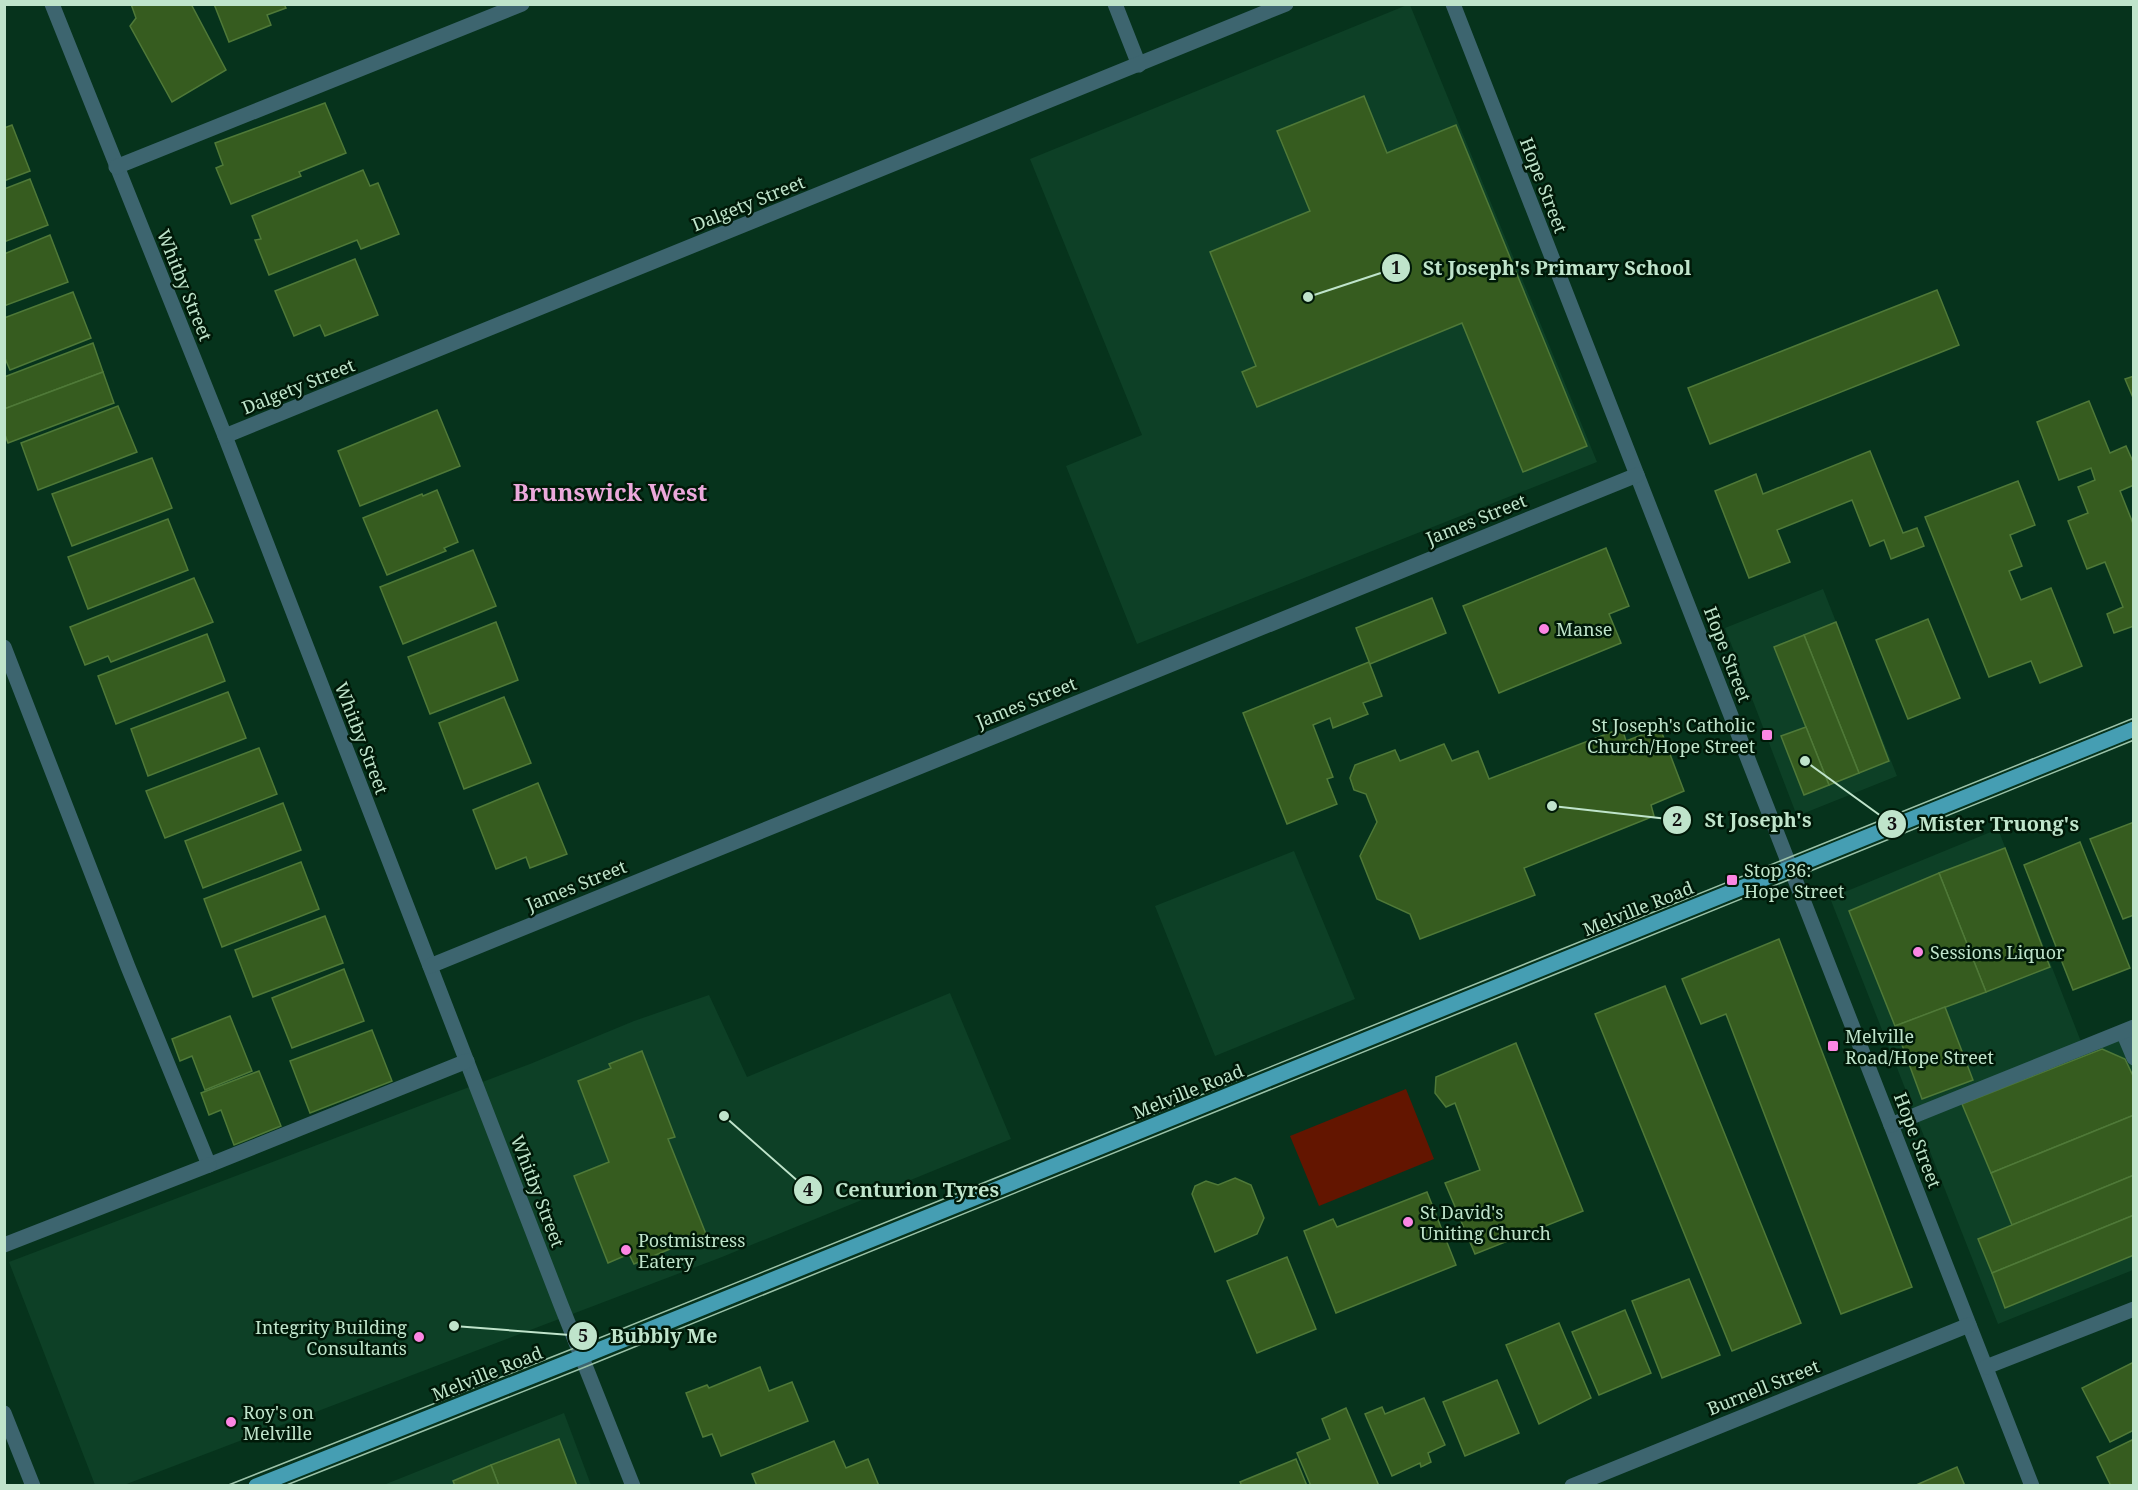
<svg xmlns="http://www.w3.org/2000/svg" width="2138" height="1490" viewBox="0 0 2138 1490" font-family="'Noto Serif',serif">
<style>
.built{fill:#0d4026}
.green{fill:#631500}
.building{fill:#365c1f;stroke:#4f7938;stroke-width:1.5}
.lines{fill:none;stroke-linecap:round;stroke-linejoin:round}
.minor{stroke:#3d656f;stroke-width:15}
.major{stroke:#459eb3;stroke-width:15}
.tram{stroke:#9bc2a9;stroke-width:1.5}
.poi-dot{fill:#fc86e3;stroke:#001908;stroke-width:2}
.labels{text-anchor:middle;dominant-baseline:central;stroke-width:5;stroke-linejoin:round;paint-order:stroke}
.street-label{font-size:18px;fill:#bfe4cb;stroke:#001908}
.poi-label{font-size:18px;fill:#bfe4cb;stroke:#001908;text-anchor:start}
.district-label{font-size:24px;font-weight:bold;fill:#eba9db;stroke:#001908}
.leader{fill:none;stroke:#bfe4cb;stroke-width:2}
.callout-dot{fill:#bfe4cb;stroke:#001908;stroke-width:2}
.mark-label{font-size:18px;text-anchor:middle;font-weight:bold;fill:#111}
.callout-label{font-size:20px;text-anchor:middle;font-weight:bold;fill:#bfe4cb;stroke:#001908;stroke-width:5;stroke-linejoin:round;paint-order:stroke}
</style>
<rect width="100%" height="100%" fill="#06331c"/>
<!-- built -->
<g class="built">
<path d="M1407,5h3l187,457 -460,182 -71,-178 76,-31 -112,-276z"/>
<path d="M1823,589l74,187 -100,40 -72,-188z"/>
<path d="M1998,829l87,223 44,-17 4,11v224l-135,54 -168,-426z"/>
<path d="M1294,851l61,148 -140,57 -60,-150z"/>
<path d="M950,993l61,146 -289,118 -598,228h-29l-86,-223 521,-198 104,-43 75,-26 38,82z"/>
<path d="M564,1413l27,72 -210,1z"/>
</g>
<!-- green -->
<path class="green" d="M1406,1089l28,70 -115,47 -29,-70z"/>
<!-- building -->
<g class="building">
<path d="M131,4h60l35,66 -54,32 -42,-76 6,-8z"/>
<path d="M214,4h70l2,4 -19,7 4,10 -42,17z"/>
<path d="M1364,96l23,57 69,-28 131,321 -64,26 -61,-149 -205,84 -15,-35 14,-6 -46,-114 100,-41 -33,-80z"/>
<path d="M325,103l21,50 -47,19 2,4 -70,28 -15,-36 7,-3 -8,-22z"/>
<path d="M12,125l18,46 -26,10v-53z"/>
<path d="M363,170l7,16 8,-3 21,51 -38,15 -4,-9 -88,35 -14,-35 6,-1 -9,-23z"/>
<path d="M30,179l18,46 -44,17v-53z"/>
<path d="M50,235l18,47 -64,24v-52z"/>
<path d="M355,259l23,56 -53,21 -5,-11 -26,11 -19,-45z"/>
<path d="M1937,290l22,55 -249,99 -22,-56z"/>
<path d="M73,292l18,46 -81,32 -6,-14v-38z"/>
<path d="M93,343l10,29 -99,37v-32z"/>
<path d="M103,372l11,31 -106,40 -4,-11v-23z"/>
<path d="M2134,376v24l-9,-21z"/>
<path d="M2089,401l21,52 16,-7 8,18v21l-14,6 14,35v100l-20,7 -7,-19 16,-7 -18,-45 -18,7 -19,-48 20,-8 -10,-26 17,-7 -4,-12 -32,12 -22,-58z"/>
<path d="M118,406l19,46 -99,38 -17,-47z"/>
<path d="M437,410l23,56 -100,40 -22,-55z"/>
<path d="M1870,451l33,82 14,-5 7,18 -33,13 -7,-19 -14,6 -18,-46 -75,30 13,32 -41,16 -34,-87 41,-17 7,20z"/>
<path d="M152,458l20,50 -100,38 -20,-52z"/>
<path d="M2018,481l17,44 -25,10 12,31 -13,5 12,29 30,-12 31,78 -42,17 -9,-22 -42,16 -64,-160z"/>
<path d="M437,490l21,52 -14,6 2,3 -59,24 -24,-57 59,-24 1,2z"/>
<path d="M168,519l20,51 -100,39 -20,-52z"/>
<path d="M1606,548l23,58 -20,8 12,29 -122,50 -36,-87z"/>
<path d="M473,550l23,56 -93,38 -23,-57z"/>
<path d="M194,578l19,44 -102,40 -3,-6 -23,9 -15,-38z"/>
<path d="M1432,598l14,35 -76,31 -14,-36z"/>
<path d="M1928,619l32,79 -52,21 -32,-79z"/>
<path d="M496,622l22,58 -88,34 -22,-57z"/>
<path d="M1836,622l53,139 -30,12 -55,-138z"/>
<path d="M207,634l18,47 -109,43 -18,-48z"/>
<path d="M1804,635l55,138 -30,12 -55,-138z"/>
<path d="M1369,662l13,34 -19,7 5,11 -35,14 -3,-10 -17,7 20,52 -6,2 10,25 -50,20 -44,-111z"/>
<path d="M228,692l18,46 -98,38 -17,-47z"/>
<path d="M504,697l27,66 -67,26 -25,-66z"/>
<path d="M1806,727l23,58 -25,10 -23,-59z"/>
<path d="M1622,728l4,13 34,-13 24,63 -33,14 3,11 -130,52 11,27 -115,44 -10,-25 -33,-15 -17,-43 17,-34 -11,-28 -12,-4 -4,-12 5,-13 40,-15 5,11 44,-17 8,17 26,-10 11,28z"/>
<path d="M259,748l18,46 -112,44 -19,-47z"/>
<path d="M538,783l29,71 -37,14 -4,-11 -30,12 -23,-59z"/>
<path d="M283,803l18,47 -98,38 -18,-47z"/>
<path d="M2134,822v93l-11,4 -33,-80z"/>
<path d="M2080,842l50,126 -57,22 -49,-125z"/>
<path d="M2005,848l45,119 -64,25 -47,-119z"/>
<path d="M301,862l18,47 -97,38 -18,-48z"/>
<path d="M1939,873l47,119 -91,34 -46,-115z"/>
<path d="M325,916l18,47 -90,34 -18,-47z"/>
<path d="M1779,939l133,348 -71,27 -115,-300 -25,10 -19,-45z"/>
<path d="M344,969l20,52 -72,27 -20,-50z"/>
<path d="M1665,986l136,337 -69,28 -137,-337z"/>
<path d="M1945,1007l28,73 -51,19 -27,-73z"/>
<path d="M230,1016l22,55 -47,19 -13,-34 -12,5 -8,-22z"/>
<path d="M372,1030l20,51 -82,32 -20,-52z"/>
<path d="M1516,1043l67,168 -108,43 -30,-71 35,-13 -25,-67 -9,4 -11,-14 1,-16z"/>
<path d="M2102,1049l23,10 9,19v37l-143,58 -29,-69z"/>
<path d="M642,1051l33,86 -7,2 38,95 -72,30 -5,-10 -21,9 -34,-87 35,-14 -31,-81 33,-13 -2,-4z"/>
<path d="M259,1071l22,55 -47,19 -13,-35 -12,5 -8,-22z"/>
<path d="M2134,1115v60l-122,50 -21,-52z"/>
<path d="M2134,1175v40l-142,58 -14,-34z"/>
<path d="M1235,1178l16,7 13,33 -7,16 -42,18 -23,-58 3,-8 11,-5 12,4z"/>
<path d="M1427,1192l29,73 -120,48 -32,-82 29,-12 4,8z"/>
<path d="M2134,1215v40l-129,53 -13,-35z"/>
<path d="M1287,1257l29,72 -59,24 -30,-72z"/>
<path d="M1689,1279l31,76 -58,23 -30,-77z"/>
<path d="M1625,1310l26,63 -52,22 -27,-63z"/>
<path d="M1559,1323l32,75 -52,26 -33,-79z"/>
<path d="M2134,1362v68l-24,12 -28,-54z"/>
<path d="M760,1367l9,24 23,-9 16,39 -87,35 -9,-22 -9,3 -17,-44 21,-8 2,3z"/>
<path d="M1497,1380l22,53 -54,23 -22,-54z"/>
<path d="M1424,1398l21,47 -17,8 3,9 -10,5 -1,-4 -28,13 -27,-62 17,-7 3,7z"/>
<path d="M1346,1408l33,78h-68l-14,-33 33,-14 -8,-20z"/>
<path d="M559,1439l18,47h-78l-8,-21z"/>
<path d="M2134,1439v47h-23l-14,-29z"/>
<path d="M834,1441l12,27 22,-9 11,27h-122l-5,-12z"/>
<path d="M1296,1459l11,27h-65l-2,-4z"/>
<path d="M491,1465l8,21h-44l-2,-5z"/>
<path d="M1957,1467l8,19h-51z"/>
</g>
<g class="lines">
<!-- minor -->
<g class="minor">
<path d="M52,4l173,432 336,869 72,181"/>
<path d="M1115,4l24,61"/>
<path d="M1453,4l579,1482"/>
<path d="M116,167l406,-163"/>
<path d="M225,436l1061,-432"/>
<path d="M4,647l124,320 81,198 258,-104"/>
<path d="M430,966l1207,-491"/>
<path d="M2123,1032l11,26"/>
<path d="M1891,1125l243,-98"/>
<path d="M4,1245l205,-80"/>
<path d="M1986,1367l148,-58"/>
<path d="M4,1413l29,73"/>
<path d="M1572,1486l397,-161"/>
</g>
<!-- major -->
<path class="major" d="M256,1486l325,-129 1553,-628"/>
<!-- tram -->
<g class="tram">
<path d="M226,1486l351,-139 1557,-629"/>
<path d="M284,1486l301,-119 1549,-627"/>
</g>
</g>
<!-- markers -->
<g class="poi-dot">
<circle cx="1544" cy="629" r="6"/>
<rect x="1761" y="729" width="12" height="12" rx="3"/>
<rect x="1726" y="874" width="12" height="12" rx="3"/>
<circle cx="1918" cy="952" r="6"/>
<rect x="1827" y="1040" width="12" height="12" rx="3"/>
<circle cx="1408" cy="1222" r="6"/>
<circle cx="626" cy="1250" r="6"/>
<circle cx="419" cy="1337" r="6"/>
<circle cx="231" cy="1422" r="6"/>
</g>
<g class="labels">
<!-- street labels -->
<g class="street-label">
<text transform="translate(1544 185) rotate(69)">Hope Street</text>
<text transform="translate(748 203) rotate(-22)">Dalgety Street</text>
<text transform="translate(185 285) rotate(68)">Whitby Street</text>
<text transform="translate(298 386) rotate(-22)">Dalgety Street</text>
<text transform="translate(1476 519) rotate(-22)">James Street</text>
<text transform="translate(1728 654) rotate(69)">Hope Street</text>
<text transform="translate(1026 702) rotate(-22)">James Street</text>
<text transform="translate(362 738) rotate(69)">Whitby Street</text>
<text transform="translate(576 885) rotate(-22)">James Street</text>
<text transform="translate(1638 908) rotate(-22)">Melville Road</text>
<text transform="translate(1188 1091) rotate(-22)">Melville Road</text>
<text transform="translate(1918 1140) rotate(69)">Hope Street</text>
<text transform="translate(538 1191) rotate(69)">Whitby Street</text>
<text transform="translate(487 1373) rotate(-22)">Melville Road</text>
<text transform="translate(1763 1387) rotate(-22)">Burnell Street</text>
</g>
<!-- poi labels -->
<g class="poi-label">
<text x="1556" y="629">Manse</text>
<text x="1755" y="725" text-anchor="end">St Joseph's Catholic<tspan x="1755" dy="21">Church/Hope Street</tspan></text>
<text x="1744" y="870">Stop 36:<tspan x="1744" dy="21">Hope Street</tspan></text>
<text x="1930" y="952">Sessions Liquor</text>
<text x="1845" y="1036">Melville<tspan x="1845" dy="21">Road/Hope Street</tspan></text>
<text x="1420" y="1212">St David's<tspan x="1420" dy="21">Uniting Church</tspan></text>
<text x="638" y="1240">Postmistress<tspan x="638" dy="21">Eatery</tspan></text>
<text x="407" y="1327" text-anchor="end">Integrity Building<tspan x="407" dy="21">Consultants</tspan></text>
<text x="243" y="1412">Roy's on<tspan x="243" dy="21">Melville</tspan></text>
</g>
<!-- district labels -->
<g class="district-label">
<text x="610" y="491">Brunswick West</text>
</g>
</g>
<!-- callouts -->
<path class="leader" d="M1308 297L1396 268M1552 806L1677 820M1805 761L1892 824M724 1116L808 1190M454 1326L583 1336"/>
<g class="callout-dot">
<circle cx="1308" cy="297" r="6"/>
<circle cx="1552" cy="806" r="6"/>
<circle cx="1805" cy="761" r="6"/>
<circle cx="724" cy="1116" r="6"/>
<circle cx="454" cy="1326" r="6"/>
<circle cx="1396" cy="268" r="15"/>
<circle cx="1677" cy="820" r="15"/>
<circle cx="1892" cy="824" r="15"/>
<circle cx="808" cy="1190" r="15"/>
<circle cx="583" cy="1336" r="15"/>
</g>
<g class="mark-label">
<text x="1396" y="274">1</text>
<text x="1677" y="826">2</text>
<text x="1892" y="830">3</text>
<text x="808" y="1196">4</text>
<text x="583" y="1342">5</text>
</g>
<g class="callout-label">
<text x="1557" y="275">St Joseph's Primary School</text>
<text x="1758" y="827">St Joseph's</text>
<text x="1999" y="831">Mister Truong's</text>
<text x="917" y="1197">Centurion Tyres</text>
<text x="664" y="1343">Bubbly Me</text>
</g>
<!-- border -->
<rect width="2138" height="1490" fill="none" stroke="#bfe4cb" stroke-width="12"/>
</svg>
